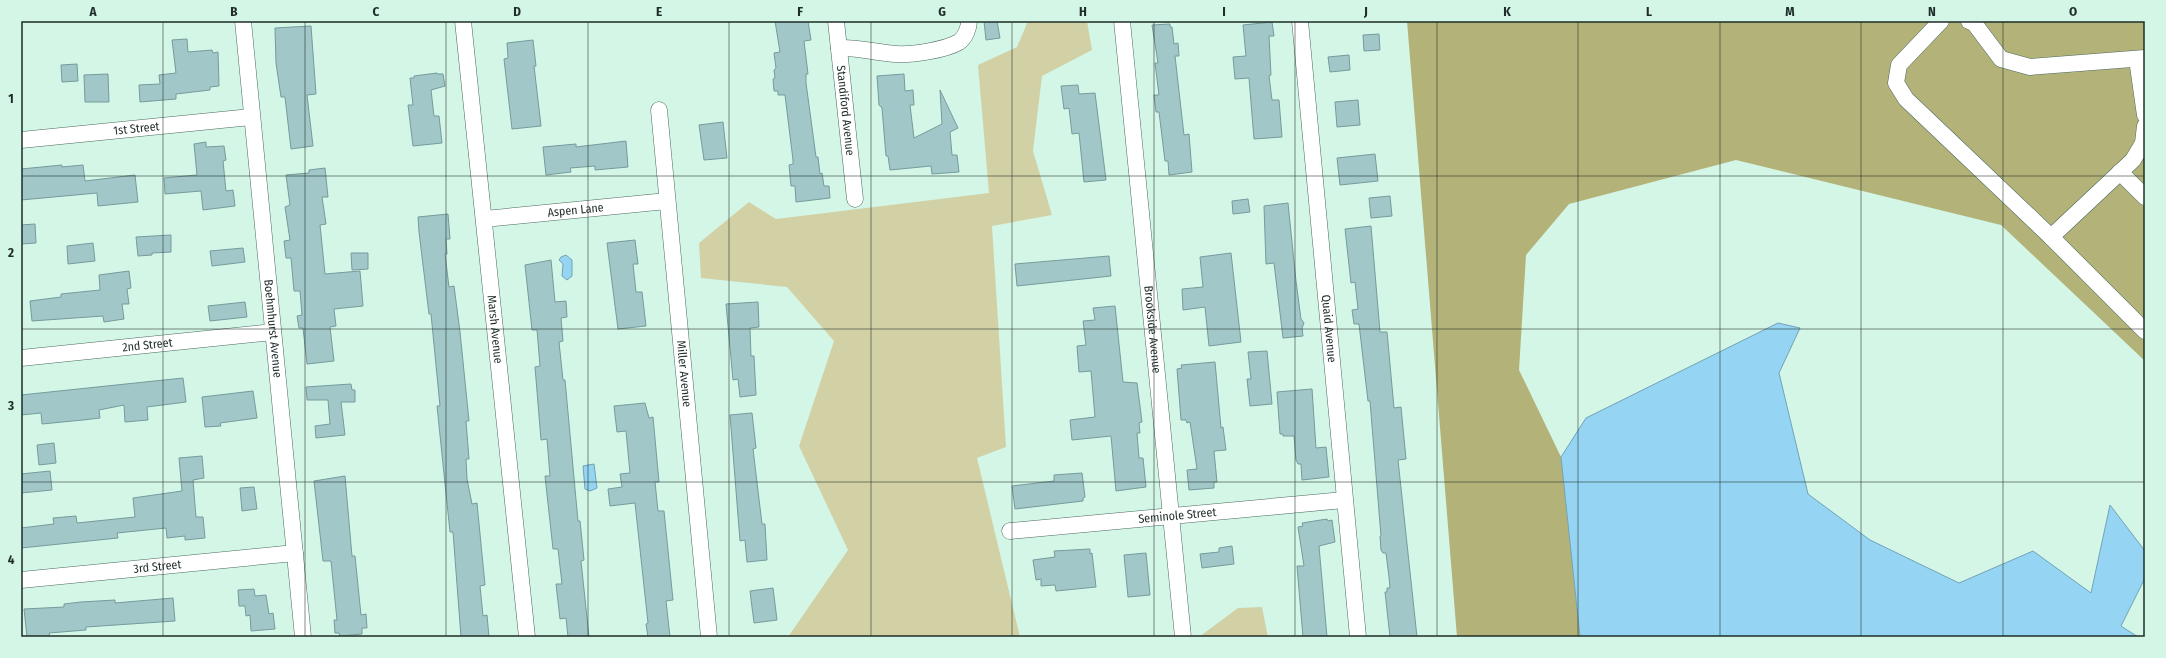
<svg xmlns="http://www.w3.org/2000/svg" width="2166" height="658" viewBox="0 0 2166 658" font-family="'Fira Sans Condensed',sans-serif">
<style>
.green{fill:#d2d1a6}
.forest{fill:#b3b278}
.water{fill:#95d5f3;stroke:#72a2b6}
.building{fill:#a1c7c8;stroke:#769b9c}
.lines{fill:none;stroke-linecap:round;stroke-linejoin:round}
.minor-casing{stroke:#4c6a5e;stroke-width:17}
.minor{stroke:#fff;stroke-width:16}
.grid{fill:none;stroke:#1f2c27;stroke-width:1;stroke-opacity:0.55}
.labels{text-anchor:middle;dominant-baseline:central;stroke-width:4;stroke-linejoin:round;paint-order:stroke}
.street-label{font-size:12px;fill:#1f2c27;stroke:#d3f6e7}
.neatline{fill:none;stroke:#1f2c27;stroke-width:1.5}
.grid-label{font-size:13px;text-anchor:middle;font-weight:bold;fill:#1f2c27}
</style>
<rect width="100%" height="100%" fill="#d3f6e7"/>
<!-- green -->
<g class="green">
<path d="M1028,21h59l5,29 -50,26 -9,75 19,64 -60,11 14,221 -29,11 43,179h-232l60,-87 -49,-104 35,-105 -47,-54 -86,-9 -2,-35 50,-41 27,17 213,-26 -11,-128 39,-18z"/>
<path d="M1262,607l6,30h-69l39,-29z"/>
</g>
<!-- forest -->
<path class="forest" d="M1407,21h738v340l-144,-136 -265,-65 -167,44 -43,51 -7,115 42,87 19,180h-123z"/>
<!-- water -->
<g class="water">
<path d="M566,255l6,5v16l-5,4 -5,-4 1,-12 -4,-4 2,-3z"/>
<path d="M1778,323l22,5 -21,45 29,121 62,46 89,43 74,-32 58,42 19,-88 35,46v27l-24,48 17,11h-558l-19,-180 25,-39z"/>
<path d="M594,464l3,24 -7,3 -5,-2 -2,-23z"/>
</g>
<!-- building -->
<g class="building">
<path d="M775,21h33l3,19 -7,1 4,33h-2v9l10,74h2l2,17 2,-1 2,13h5l1,12 -34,4 -1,-16h-4l-2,-21 4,-1v-4l-8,-65h-7v-4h-4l-1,-12 2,-1 -1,-8 2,-2 -2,-15 6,-1z"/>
<path d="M984,21h13l3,17 -14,2z"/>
<path d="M1272,22l2,14h-5l2,39 -2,1 3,24h7l3,37 -28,2 -5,-61 -14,1 -2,-22 13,-1 -3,-31z"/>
<path d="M1170,24v3h2l2,17 4,-1 1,13h-4l9,79 5,-1 3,38 -23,3 -1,-14h-3l-6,-49h-3l-2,-17h5l-4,-32h3l-6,-38z"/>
<path d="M311,26l5,68 -9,1 6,51 -22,3 -6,-52h-4l-5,-34 -1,-35z"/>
<path d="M1379,34l1,16 -16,1 -1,-16z"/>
<path d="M187,39l1,13 24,-2 1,3 5,-1 1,34 -9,1v3l-34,4v5l-36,3 -1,-17 21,-1 -1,-9 17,-2 -4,-33z"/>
<path d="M533,40l3,26h-2l7,60 -29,3 -8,-70 4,-1 -1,-15z"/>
<path d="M1349,55l1,15 -20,2 -2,-15z"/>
<path d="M77,64l1,17 -16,1 -1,-17z"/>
<path d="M437,73v1h6l2,12 -14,4 3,26h5l3,27 -29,3 -5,-41h5l-3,-27h4v-2z"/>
<path d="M108,74l1,28h-24l-1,-27z"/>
<path d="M904,74l1,17 8,-1 1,15h-4l4,33 28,-14 -2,-34 18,38 -8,4 2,23h5l2,17 -27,2 -1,-8 -41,4 -2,-14h-2l-4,-48 -3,-3 -2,-29z"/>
<path d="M1078,85l1,9 16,-1 11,87 -22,2 -5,-49 -7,1 -3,-26 -5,1 -3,-23z"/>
<path d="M1358,100l2,25 -23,2 -2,-25z"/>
<path d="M723,122l4,36 -23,2 -5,-35z"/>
<path d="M626,141l2,26 -33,3v-4l-25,2 1,4 -25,3 -3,-28 33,-3v3z"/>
<path d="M206,142v5l18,-1 2,14 -3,1 3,30 7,-1 2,16 -32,4 -2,-19 -36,3 -1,-16 33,-3 -3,-31z"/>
<path d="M1375,154l3,27 -38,4 -3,-27z"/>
<path d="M62,165v2l21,-2 2,16 50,-6 3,27 -40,4 -1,-13 -76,7v-31z"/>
<path d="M325,168l3,29h-6l4,27 -6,1 5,49 35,-3 3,35 -29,3 2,17 -6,1 4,34 -27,3 -4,-36h-4l-2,-12 5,-1 -2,-24h-6l-3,-33h-5l-2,-17 6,-1 -5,-33 5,-2 -4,-30 23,-2v-3z"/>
<path d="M1390,196l2,20 -21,2 -2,-20z"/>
<path d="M1248,199l2,13 -17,2 -1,-13z"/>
<path d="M1288,203l8,78 5,38 3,4 -2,5 1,8 -20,2 -9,-75 -8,1 -2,-58z"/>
<path d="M448,214l2,25h-4l1,15h-2l4,33 5,-1 6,46 9,89h-3l3,38h-3l1,20 5,25 5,-1 8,82 -5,1 3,30 4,-1 2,22h-28l-8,-105h-3l-13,-126h3l-9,-92h-2l-10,-82 -1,-15z"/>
<path d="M35,224l1,19 -15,1v-19z"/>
<path d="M1371,226l9,106h7l7,76 7,-1 5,52 -8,1 19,177h-27l-5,-45h2v-4h3l-1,-11 -3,-24h-3l-2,-3 -1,-14h1l-11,-135h-2l-9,-77h-5l-2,-14 6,-1 -3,-27 -4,1 -6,-54z"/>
<path d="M171,235v17l-19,1v2l-14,1 -2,-19z"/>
<path d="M635,240l3,24h-5l3,28h6l4,34 -28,3 -11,-86z"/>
<path d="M93,243l2,18 -27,3 -1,-18z"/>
<path d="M243,248l2,14 -33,4 -2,-15z"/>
<path d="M351,253h17v16l-16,1z"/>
<path d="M1231,253l10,89 -32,4 -4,-39 -22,3 -1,-21 21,-2 -3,-30z"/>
<path d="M1109,256l2,20 -94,10 -2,-22z"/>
<path d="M551,260l4,42 11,-1 1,16 -6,1 2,23 -4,1 4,38h2l13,141h2l4,39 -3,1 8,76h-21l-2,-19 -6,1 -4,-35h6l-4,-35h-5l-8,-73h5l-3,-37 -6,1 -6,-73 5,-1 -3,-36h-5l-7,-65z"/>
<path d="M129,271l2,17 -4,1 2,15h-7l2,15 -20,3 -1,-6 -71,5 -2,-20 31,-4v-3l39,-4 -1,-15z"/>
<path d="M245,302l2,15 -37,4 -2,-15z"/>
<path d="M758,302l1,25 -9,1 1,28h3l2,39 -16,2 -2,-18 -5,1 -7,-76z"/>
<path d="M1115,306l8,76 14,1 5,39 -3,1 1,10h-3l2,25h4l3,29 -30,4 -5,-55 -39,4 -2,-20 25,-3 -4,-46 -12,1 -2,-26 9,-1 -3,-24 12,-1 -2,-12z"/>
<path d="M1267,351l5,53 -22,2 -3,-27h4l-3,-27z"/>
<path d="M1215,362l6,66 2,-1 3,23 -12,1 3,31h-3v6l-25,2 -2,-20 10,-1 -7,-47 -3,1 -1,-3h-5l-4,-51 5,-1 -1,-3z"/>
<path d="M183,378l3,24 -39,5 1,13 -23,2 -1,-17 -25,5 1,8 -17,2 -41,4 -1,-11 -20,2v-20z"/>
<path d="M351,384l1,6h3v12h-14l4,33 -29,3 -1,-12 15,-2 -2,-24h-21l-1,-13z"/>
<path d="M1312,389l4,59 10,-1 3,30 -27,3 -1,-16h-3l-2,-4 -2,-24h-11v-2h-3l-3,-42z"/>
<path d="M253,391l4,27 -37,5 1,3 -16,1 -3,-30z"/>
<path d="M645,403l4,15 4,-1 6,65h-4l3,29h6l9,89 -7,1 4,36h-22l-2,-13 2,-1 -13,-120 -25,3 -2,-17 14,-2 -2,-13 10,-1 -4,-42 -9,1 -3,-26z"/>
<path d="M752,413l4,35 -3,1 9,75h3l2,36 -20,2 -2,-22 -5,1 -10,-126z"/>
<path d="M54,443l2,20 -17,2 -2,-20z"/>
<path d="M202,456l2,22 -11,2 3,37h7l2,21 -20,2v-4l-18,2 -1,-10 -49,5 1,5 -97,10v-20l33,-4 -1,-6 23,-2 1,7 58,-6 -2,-19 49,-7 -3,-33z"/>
<path d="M50,471l2,19 -31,3v-19z"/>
<path d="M1082,473l3,24 -2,1v3l-68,8 -3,-23 42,-5v-6z"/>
<path d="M345,476l7,80h3l6,59 5,-1 1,14h-5v6l-22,2 -1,-3h-4l-1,-13h3l-6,-59h-8l-9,-80z"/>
<path d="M254,487l3,22 -15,2 -2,-23z"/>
<path d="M1327,519l1,2 4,-1 3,22 -16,4 8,91h-24l-6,-71h7l-6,-39 5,-1 -1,-3z"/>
<path d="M1232,546l2,18 -32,4 -2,-14 19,-2v-4z"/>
<path d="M1090,549v5l2,-1 4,34 -40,4 -1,-6 -14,1v-7l-5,1 -3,-20 22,-3 -1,-6z"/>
<path d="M1146,553l4,42 -22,2 -4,-42z"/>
<path d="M773,588l4,32 -23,3 -4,-32z"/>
<path d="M254,589l1,7 11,-1 3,19 4,-1 2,16 -24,2 -1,-16 -4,1 -1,-10h-6l-1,-16z"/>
<path d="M173,598l2,23 -89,6v3l-37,3 1,4h-23l-3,-28 40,-2v-3l17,-2 34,-2v3z"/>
</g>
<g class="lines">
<!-- minor casing -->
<g class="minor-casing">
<g id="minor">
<path id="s1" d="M243,21l60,616"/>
<path id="s2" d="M463,21l64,616"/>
<path id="s3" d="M836,21l19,178"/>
<path id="s4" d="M1122,21l61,616"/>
<path id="s5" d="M1300,21l58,616"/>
<path d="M1941,21l-42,44 -3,18 10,16 145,138 82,-77 10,-17 2,-17"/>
<path d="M1969,21l5,2 27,36 29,8 115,-9"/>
<path d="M839,48c19,-1 38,5 57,6 17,1 49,-4 63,-12 6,-4 10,-14 10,-21"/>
<path d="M2137,59l8,56"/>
<path id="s6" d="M659,110l50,527"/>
<path id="s7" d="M21,140l230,-23"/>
<path d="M2120,172l25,25"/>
<path id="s8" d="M484,219l183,-18"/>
<path d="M2051,237l94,94"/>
<path id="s9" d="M21,358l252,-26"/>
<path id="s10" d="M1010,531l334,-31"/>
<path id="s11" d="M21,580l274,-27"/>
</g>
</g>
<!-- minor -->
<use href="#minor" class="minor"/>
</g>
<!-- grid -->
<path class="grid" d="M163,21v616M305,21v616M446,21v616M588,21v616M729,21v616M871,21v616M1012,21v616M1154,21v616M1295,21v616M1437,21v616M1578,21v616M1720,21v616M1861,21v616M2003,21v616M21,176h2124M21,329h2124M21,482h2124"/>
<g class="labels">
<!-- street labels -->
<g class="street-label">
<text stroke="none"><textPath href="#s3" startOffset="90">Standiford Avenue</textPath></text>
<text stroke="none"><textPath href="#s7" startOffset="116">1st Street</textPath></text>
<text stroke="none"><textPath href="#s8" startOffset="92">Aspen Lane</textPath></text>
<text stroke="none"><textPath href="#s1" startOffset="309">Boehmhurst Avenue</textPath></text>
<text stroke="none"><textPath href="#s2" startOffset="310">Marsh Avenue</textPath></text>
<text stroke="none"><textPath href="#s4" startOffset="310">Brookside Avenue</textPath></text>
<text stroke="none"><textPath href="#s5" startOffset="309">Quaid Avenue</textPath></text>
<text stroke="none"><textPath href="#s9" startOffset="127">2nd Street</textPath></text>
<text stroke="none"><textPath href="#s6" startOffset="265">Miller Avenue</textPath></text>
<text stroke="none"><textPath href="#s10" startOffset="168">Seminole Street</textPath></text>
<text stroke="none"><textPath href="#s11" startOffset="137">3rd Street</textPath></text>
</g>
</g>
<!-- border -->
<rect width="2166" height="658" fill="none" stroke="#d3f6e7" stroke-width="44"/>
<rect x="22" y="22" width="2122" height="614" class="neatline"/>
<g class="grid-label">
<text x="93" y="16">A</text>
<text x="234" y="16">B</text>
<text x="376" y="16">C</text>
<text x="517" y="16">D</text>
<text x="659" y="16">E</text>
<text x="800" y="16">F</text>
<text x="942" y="16">G</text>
<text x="1083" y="16">H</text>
<text x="1224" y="16">I</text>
<text x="1366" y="16">J</text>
<text x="1507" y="16">K</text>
<text x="1649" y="16">L</text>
<text x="1790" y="16">M</text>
<text x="1932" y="16">N</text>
<text x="2073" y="16">O</text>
<text x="11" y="103">1</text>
<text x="11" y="257">2</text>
<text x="11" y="410">3</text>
<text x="11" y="564">4</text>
</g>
</svg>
